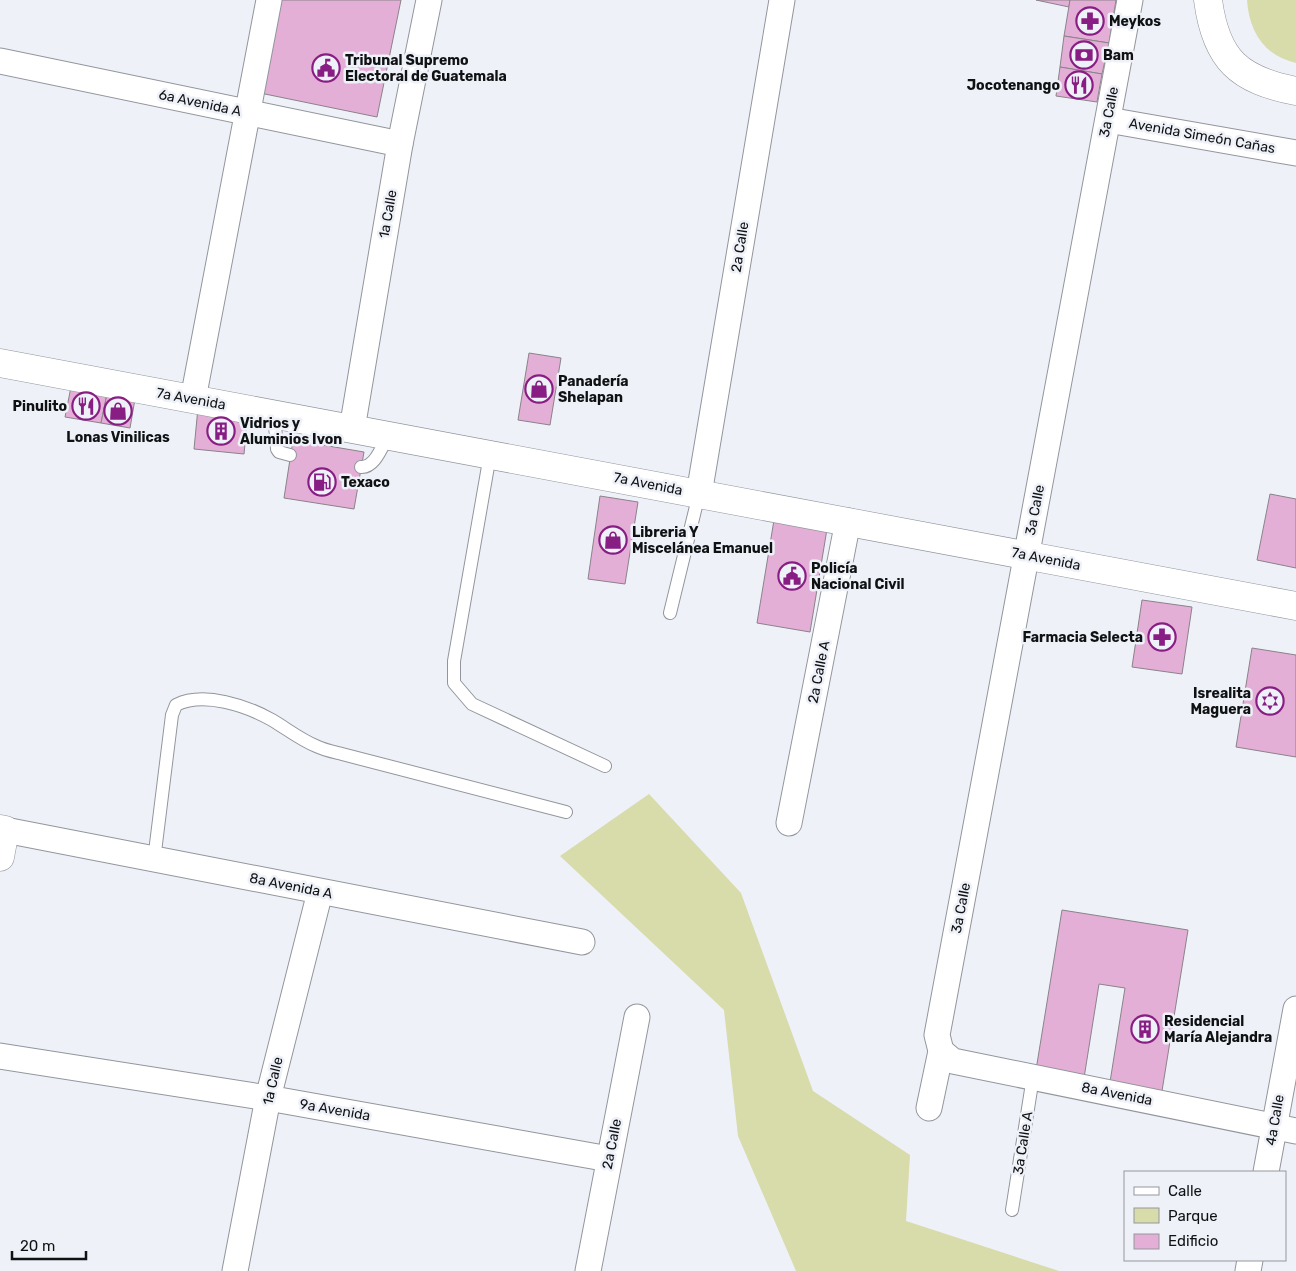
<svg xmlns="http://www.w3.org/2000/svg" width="1296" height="1271" viewBox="0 0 1296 1271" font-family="Rubik,sans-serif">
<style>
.green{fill:#d8dbaa}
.building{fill:#e4afd7;stroke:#8a8388}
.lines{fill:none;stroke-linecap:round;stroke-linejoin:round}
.lane-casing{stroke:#92969c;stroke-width:14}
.street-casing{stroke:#92969c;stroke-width:27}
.secondary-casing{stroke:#92969c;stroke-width:29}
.primary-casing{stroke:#92969c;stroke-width:29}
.lane{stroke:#fff;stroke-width:12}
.street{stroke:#fff;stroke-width:25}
.secondary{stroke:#fff;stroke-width:28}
.primary{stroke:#fff;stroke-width:28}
.labels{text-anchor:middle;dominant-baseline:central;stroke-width:5;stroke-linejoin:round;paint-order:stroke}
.poi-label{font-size:14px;font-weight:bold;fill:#0f1113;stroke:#eef1f8;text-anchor:start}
.street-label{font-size:14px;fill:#0f1113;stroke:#eef1f8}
</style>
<rect width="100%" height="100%" fill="#eef1f8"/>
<!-- green -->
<g class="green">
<path d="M1247,0h49v63c-32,-7 -47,-32 -49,-63z"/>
<path d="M649,794l92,99 72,198 97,64 -4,66 153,50h-263l-58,-135 -14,-126 -164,-154z"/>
</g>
<!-- building -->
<g class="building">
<path d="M279,0h122l-24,117 -117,-24z"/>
<path d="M1036,0h34l-1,7z"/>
<path d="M1070,0h46l-7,43 -45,-7z"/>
<path d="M1064,36l45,7 -7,31 -42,-7z"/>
<path d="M1060,67l42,7 -5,28 -41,-6z"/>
<path d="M529,353l32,5 -11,67 -32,-5z"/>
<path d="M71,387l36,7 -6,29 -36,-6z"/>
<path d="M107,394l28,5 -5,29 -29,-5z"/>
<path d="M198,408l50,5 -4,41 -50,-5z"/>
<path d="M293,440l71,12 -10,57 -70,-11z"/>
<path d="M1270,494l26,5v69l-39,-8z"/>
<path d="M600,496l38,6 -13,82 -37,-5z"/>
<path d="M774,520l53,9 -17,103 -53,-9z"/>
<path d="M1142,600l50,7 -10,67 -50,-7z"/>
<path d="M1252,648l44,7v102l-60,-10z"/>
<path d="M1062,910l126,20 -26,161 -52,-9 15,-94 -26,-4 -15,94 -48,-8z"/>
</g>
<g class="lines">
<!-- lane casing -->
<g class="lane-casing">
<g id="lane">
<path d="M274,414l3,35 2,3 11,3"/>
<path d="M490,455l-36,206v22l18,21 133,62"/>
<path d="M361,467c14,1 21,-21 27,-31"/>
<path d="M670,613l29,-119"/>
<path d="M154,860l18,-145 4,-10c28,-14 71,1 96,15 15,9 29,20 44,26 8,4 18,6 26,8l224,58"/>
<path d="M1012,1210l21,-133"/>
</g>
</g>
<!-- street casing -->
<g class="street-casing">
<g id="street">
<path d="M0,61l400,83"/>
<path d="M1108,120l188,33"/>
<path d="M193,399l76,-399"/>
<path d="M352,429l48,-285 29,-144"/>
<path d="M699,494l83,-494"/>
<path d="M789,823l59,-302"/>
<path d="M5,830l577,112"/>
<path d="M941,1051l12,10 343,70"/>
<path d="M0,1056l268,42 341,61"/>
<path d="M929,1108l12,-57 -4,-16 193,-1035"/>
<path d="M1266,1172l30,-163"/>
<path d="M235,1271l33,-173 52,-206"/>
<path d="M588,1271l49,-254"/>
<path d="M1248,1271l2,-11"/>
</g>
</g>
<!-- secondary casing -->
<g class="secondary-casing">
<g id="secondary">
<path d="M1208,0c8,60 31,80 88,91"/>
<path d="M0,829l5,1 -5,27"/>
</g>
</g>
<!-- primary casing -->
<g class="primary-casing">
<path id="primary" d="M0,363l1296,243"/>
</g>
<!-- lane -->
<use href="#lane" class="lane"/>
<!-- street -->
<use href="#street" class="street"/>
<!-- secondary -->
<use href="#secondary" class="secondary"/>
<!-- primary -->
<use href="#primary" class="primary"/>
</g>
<!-- icons -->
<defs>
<g id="pharmacy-ring" transform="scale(1.4375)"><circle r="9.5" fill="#eef1f8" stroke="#881d83" stroke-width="1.5"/><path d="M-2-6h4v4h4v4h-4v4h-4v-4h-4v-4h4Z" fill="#881d83"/></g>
<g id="bank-ring" transform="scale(1.4375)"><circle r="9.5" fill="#eef1f8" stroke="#881d83" stroke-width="1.5"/><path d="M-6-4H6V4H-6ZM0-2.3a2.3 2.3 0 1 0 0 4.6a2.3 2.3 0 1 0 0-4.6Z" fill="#881d83"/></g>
<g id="civic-ring" transform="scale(1.4375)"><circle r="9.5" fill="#eef1f8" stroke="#881d83" stroke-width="1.5"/><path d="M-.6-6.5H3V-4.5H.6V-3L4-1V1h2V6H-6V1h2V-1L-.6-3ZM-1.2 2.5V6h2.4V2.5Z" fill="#881d83"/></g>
<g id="restaurant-ring" transform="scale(1.4375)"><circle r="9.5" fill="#eef1f8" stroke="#881d83" stroke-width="1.5"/><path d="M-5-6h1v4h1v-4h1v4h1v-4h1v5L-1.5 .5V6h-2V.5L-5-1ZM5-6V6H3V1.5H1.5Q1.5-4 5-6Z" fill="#881d83"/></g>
<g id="shop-ring" transform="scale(1.4375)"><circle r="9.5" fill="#eef1f8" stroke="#881d83" stroke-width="1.5"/><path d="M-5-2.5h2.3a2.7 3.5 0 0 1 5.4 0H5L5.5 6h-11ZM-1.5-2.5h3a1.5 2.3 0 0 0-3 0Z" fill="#881d83"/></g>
<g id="building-ring" transform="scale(1.4375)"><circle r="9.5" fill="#eef1f8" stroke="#881d83" stroke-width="1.5"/><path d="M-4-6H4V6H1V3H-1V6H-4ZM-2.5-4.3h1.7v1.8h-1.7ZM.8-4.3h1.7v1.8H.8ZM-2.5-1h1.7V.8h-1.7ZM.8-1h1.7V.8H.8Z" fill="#881d83"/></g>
<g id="fuel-ring" transform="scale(1.4375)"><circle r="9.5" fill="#eef1f8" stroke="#881d83" stroke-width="1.5"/><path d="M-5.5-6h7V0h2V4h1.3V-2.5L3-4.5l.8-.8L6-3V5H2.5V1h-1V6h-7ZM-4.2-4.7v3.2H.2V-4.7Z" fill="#881d83"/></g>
<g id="synagogue-ring" transform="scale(1.4375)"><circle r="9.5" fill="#eef1f8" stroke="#881d83" stroke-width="1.5"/><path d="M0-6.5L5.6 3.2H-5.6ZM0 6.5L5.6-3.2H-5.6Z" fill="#881d83"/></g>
</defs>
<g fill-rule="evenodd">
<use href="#pharmacy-ring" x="1090" y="21"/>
<use href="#bank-ring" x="1084" y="55"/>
<use href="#civic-ring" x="326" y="68"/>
<use href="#restaurant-ring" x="1079" y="85"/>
<use href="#shop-ring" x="539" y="389"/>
<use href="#restaurant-ring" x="86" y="406"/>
<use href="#shop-ring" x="118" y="411"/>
<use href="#building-ring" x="221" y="431"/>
<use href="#fuel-ring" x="322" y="482"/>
<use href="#shop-ring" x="613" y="540"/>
<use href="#civic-ring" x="792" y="576"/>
<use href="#pharmacy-ring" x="1162" y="637"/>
<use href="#synagogue-ring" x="1270" y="701"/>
<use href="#building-ring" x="1145" y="1029"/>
</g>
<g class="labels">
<!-- poi labels -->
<g class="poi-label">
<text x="1109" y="21">Meykos</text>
<text x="1103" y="55">Bam</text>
<text x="345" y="60">Tribunal Supremo<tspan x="345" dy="16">Electoral de Guatemala</tspan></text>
<text x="1060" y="85" text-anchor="end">Jocotenango</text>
<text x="558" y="381">Panadería<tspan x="558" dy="16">Shelapan</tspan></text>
<text x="67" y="406" text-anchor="end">Pinulito</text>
<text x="240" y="423">Vidrios y<tspan x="240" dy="16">Aluminios Ivon</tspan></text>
<text x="118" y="437" text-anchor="middle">Lonas Vinilicas</text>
<text x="341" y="482">Texaco</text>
<text x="632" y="532">Libreria Y<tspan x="632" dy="16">Miscelánea Emanuel</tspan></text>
<text x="811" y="568">Policía<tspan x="811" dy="16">Nacional Civil</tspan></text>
<text x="1143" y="637" text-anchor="end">Farmacia Selecta</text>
<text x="1251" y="693" text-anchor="end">Isrealita<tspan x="1251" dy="16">Maguera</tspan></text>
<text x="1164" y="1021">Residencial<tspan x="1164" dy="16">María Alejandra</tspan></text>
</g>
<!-- street labels -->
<g class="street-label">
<text transform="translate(200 103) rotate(12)">6a Avenida A</text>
<text transform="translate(1109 112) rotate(-79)">3a Calle</text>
<text transform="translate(1202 136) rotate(10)">Avenida Simeón Cañas</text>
<text transform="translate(388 214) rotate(-80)">1a Calle</text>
<text transform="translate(740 247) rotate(-81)">2a Calle</text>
<text transform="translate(191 399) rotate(10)">7a Avenida</text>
<text transform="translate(648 484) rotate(11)">7a Avenida</text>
<text transform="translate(1035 510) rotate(-79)">3a Calle</text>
<text transform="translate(1046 559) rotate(11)">7a Avenida</text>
<text transform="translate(819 672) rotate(-79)">2a Calle A</text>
<text transform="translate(291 886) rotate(11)">8a Avenida A</text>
<text transform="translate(961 908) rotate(-79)">3a Calle</text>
<text transform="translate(273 1081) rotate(-77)">1a Calle</text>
<text transform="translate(1117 1094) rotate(11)">8a Avenida</text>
<text transform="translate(335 1110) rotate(10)">9a Avenida</text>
<text transform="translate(1275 1120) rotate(-80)">4a Calle</text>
<text transform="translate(1023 1143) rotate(-81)">3a Calle A</text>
<text transform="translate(612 1144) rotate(-79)">2a Calle</text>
</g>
</g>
<!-- legend -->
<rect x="1124" y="1171" width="162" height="90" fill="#eef1f8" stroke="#95979c"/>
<rect x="1134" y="1187" width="25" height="8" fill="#ffffff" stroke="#95979c"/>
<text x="1168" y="1196" font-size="15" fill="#0f1113">Calle</text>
<rect x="1134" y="1208" width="25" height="15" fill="#d8dbaa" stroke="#95979c"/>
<text x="1168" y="1221" font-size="15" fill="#0f1113">Parque</text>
<rect x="1134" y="1234" width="25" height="15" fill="#e4afd7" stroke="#95979c"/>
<text x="1168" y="1246" font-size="15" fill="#0f1113">Edificio</text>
<!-- scale -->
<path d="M12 1251v8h74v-8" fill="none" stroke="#0f1113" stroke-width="2.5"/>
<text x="20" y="1251" font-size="15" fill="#0f1113" stroke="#eef1f8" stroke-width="4" paint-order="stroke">20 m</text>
</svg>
